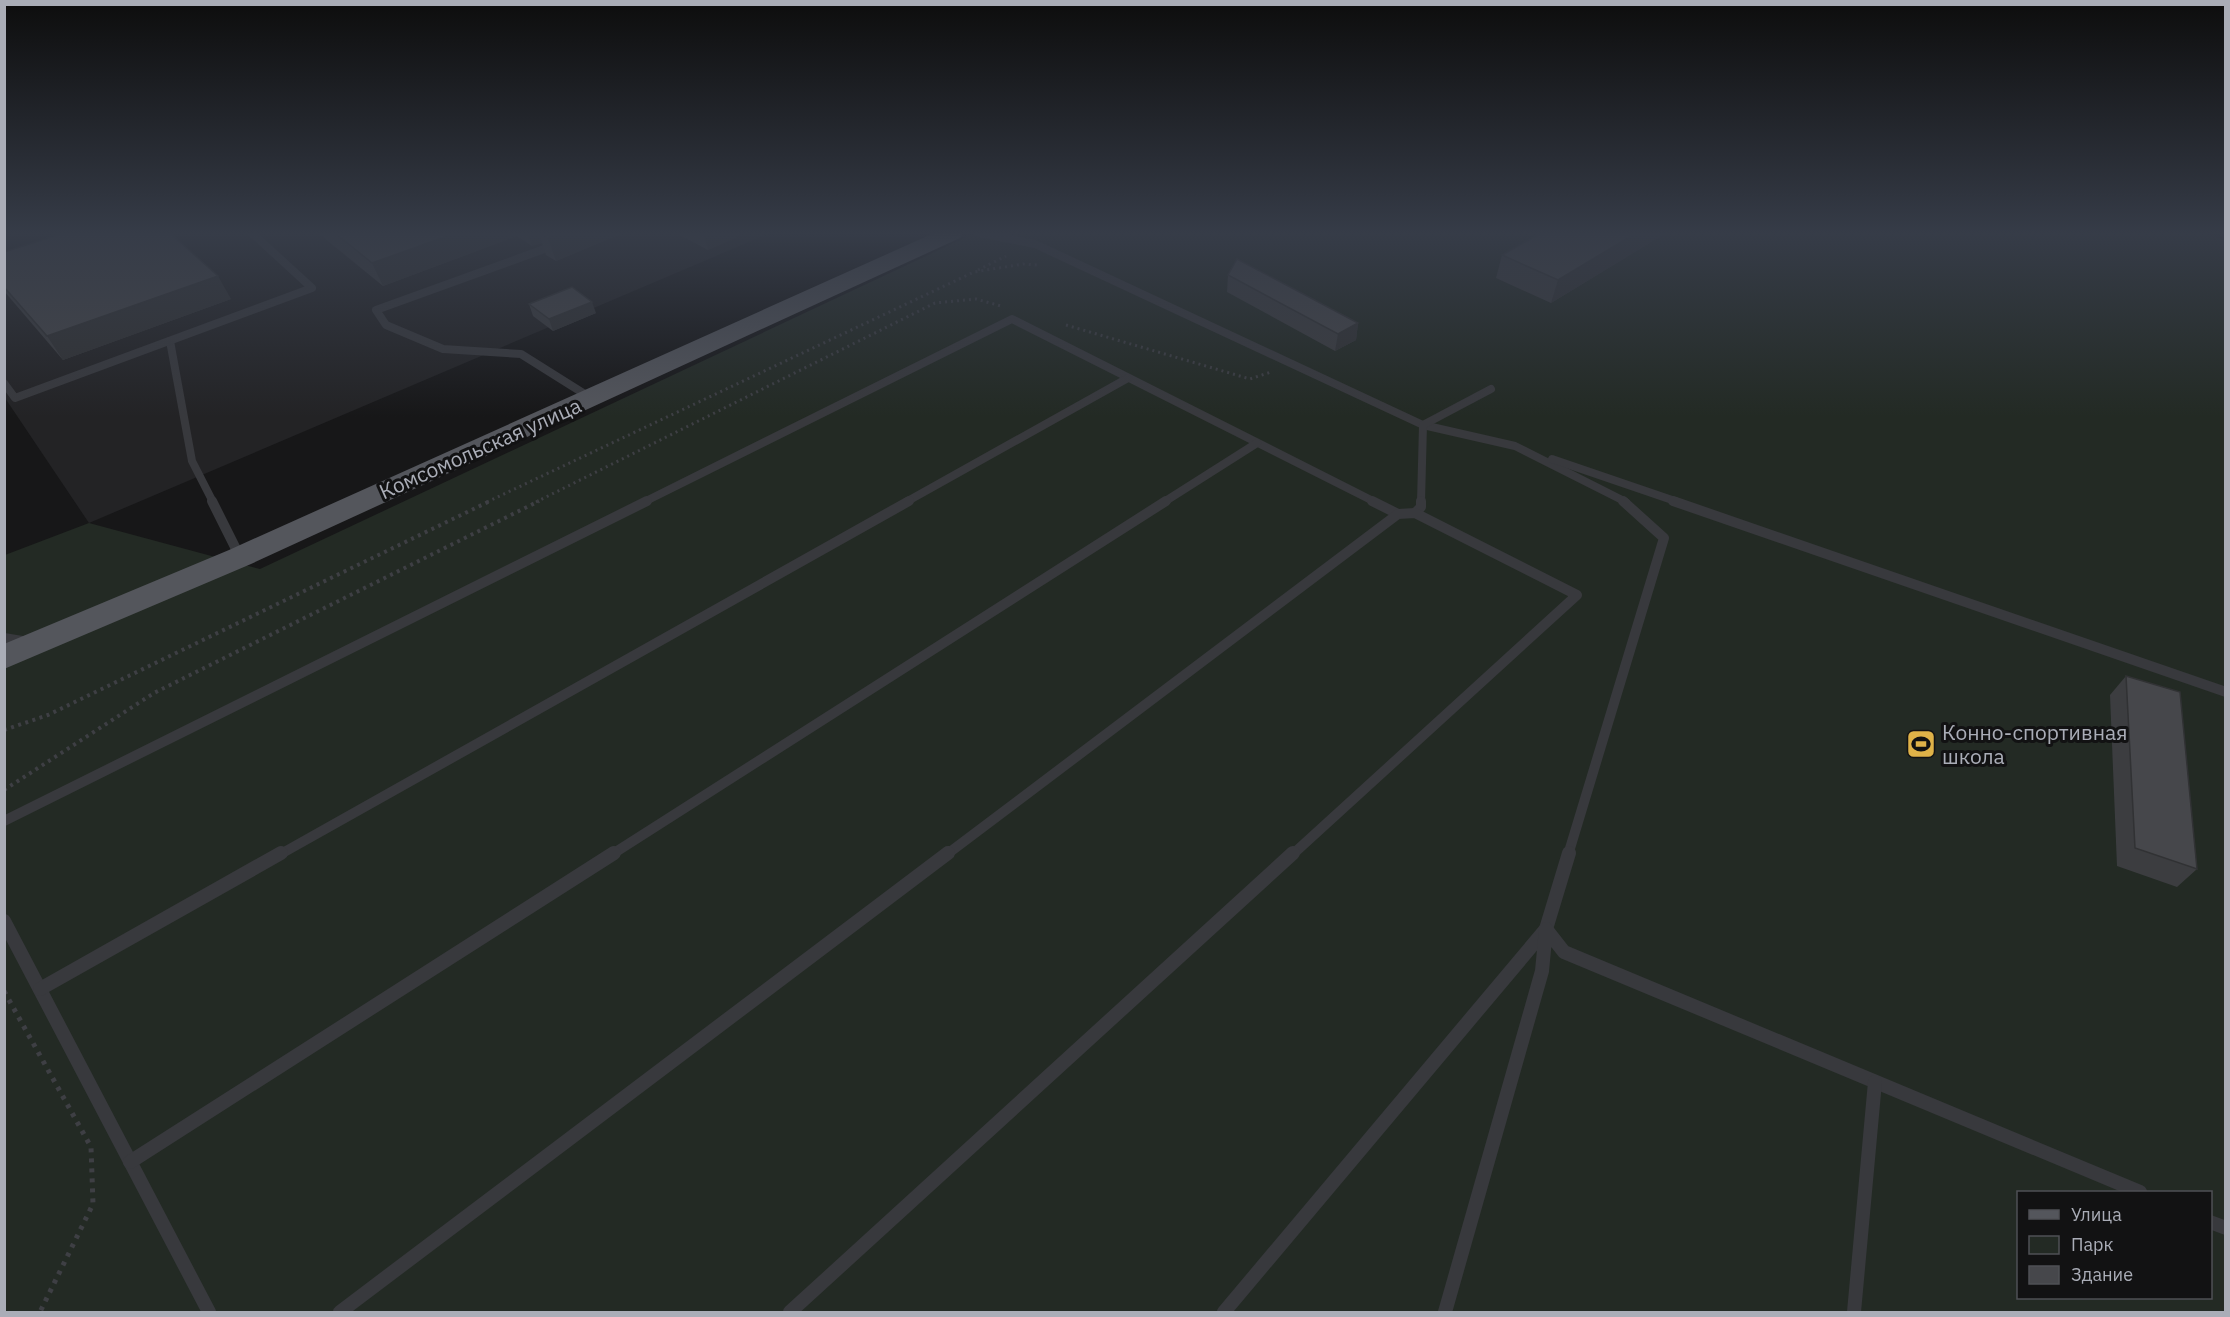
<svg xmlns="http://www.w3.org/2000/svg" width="2230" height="1317" viewBox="0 0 2230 1317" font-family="'IBM Plex Sans',sans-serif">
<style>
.built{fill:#232325}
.green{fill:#232a24;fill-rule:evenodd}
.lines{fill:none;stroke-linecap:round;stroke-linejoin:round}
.path-far2{stroke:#3e3f44;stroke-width:3;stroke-dasharray:2 4;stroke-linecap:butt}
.path-far1{stroke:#3e3f44;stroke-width:4;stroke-dasharray:3 4.5;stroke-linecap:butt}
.path{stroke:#3e3f44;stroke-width:5;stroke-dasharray:4 6;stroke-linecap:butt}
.lane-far2{stroke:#38393d;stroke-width:8}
.lane-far1{stroke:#38393d;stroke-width:10}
.lane{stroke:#38393d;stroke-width:14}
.primary{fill:#54565c;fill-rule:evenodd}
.wall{fill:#3c3d40}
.shaded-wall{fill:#313234}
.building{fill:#46474b;stroke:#313234;stroke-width:1.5}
.labels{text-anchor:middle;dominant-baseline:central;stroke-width:6;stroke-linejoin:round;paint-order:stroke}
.street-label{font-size:21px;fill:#aaadb7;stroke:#121213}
.poi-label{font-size:21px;fill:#aaadb7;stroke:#121213;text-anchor:start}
</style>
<rect width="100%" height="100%" fill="#171718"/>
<!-- built -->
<path class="built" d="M4,233h766l-681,290 -84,-125z"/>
<!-- green -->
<path class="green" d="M975,233h1228l22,7v1072h-2220v-757l84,-32 171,46zM2018,1192h192v106h-192z"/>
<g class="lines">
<!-- path-far2 -->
<g class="path-far2">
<path d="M978,270l28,-14"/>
<path d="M1066,325l184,54 21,-7"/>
<path d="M487,502l487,-230 49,-8 14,1"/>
<path d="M536,502l399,-199 41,-4 25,7"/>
</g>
<!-- path-far1 -->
<g class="path-far1">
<path d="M4,730l44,-15 442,-214"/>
<path d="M4,790l150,-97 385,-192"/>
</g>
<!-- path -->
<path class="path" d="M4,991l87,156 2,57 -53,108"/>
<!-- lane-far2 -->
<g class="lane-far2">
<path d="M979,233l56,11 388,181 92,21 111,56"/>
<path d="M558,244l-182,66 10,15 57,24 78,5 70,44"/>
<path d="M170,341l22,120 21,41"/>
<path d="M4,383l11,15 297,-110 -60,-55"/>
<path d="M1552,459l126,43"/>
<path d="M644,502l368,-183 363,183"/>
<path d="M906,502l222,-124"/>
<path d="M1164,502l93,-59"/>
<path d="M1421,502l2,-77 68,-36"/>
</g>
<!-- lane-far1 -->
<g class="lane-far1">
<path d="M212,501l28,56"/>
<path d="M1372,501l26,13"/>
<path d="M1673,501l553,191"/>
<path d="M1415,513l6,-6v-6"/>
<path d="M4,638l24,4"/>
<path d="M4,821l643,-320"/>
<path d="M279,855l630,-354"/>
<path d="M611,855l555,-354"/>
<path d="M946,855l452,-341 17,-1 162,82 -285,260"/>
<path d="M1568,855l96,-317 -41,-37"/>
</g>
<!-- lane -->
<g class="lane">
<path d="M4,921l205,391"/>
<path d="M40,989l241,-136"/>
<path d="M130,1162l484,-309"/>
<path d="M2210,1222l16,6"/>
<path d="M340,1312l608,-459"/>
<path d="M790,1312l503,-459"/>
<path d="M1224,1312l322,-383 23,-76"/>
<path d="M1445,1312l97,-341 4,-42 18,23 576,240"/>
<path d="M1854,1312l21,-230"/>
</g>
<!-- primary -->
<path class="primary" d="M934,233h29l-3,5 -709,326 -247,105v-25l225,-94z"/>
</g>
<!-- wall -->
<g class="wall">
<path d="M318,233h305l-67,28 -10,-6 -4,-12 -10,3 -15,-10 -134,50z"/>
<path d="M676,233h63v3l-31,14z"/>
<path d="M1541,233h125l-115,70 -55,-25 6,-23z"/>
<path d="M4,252l227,47 -168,61 -59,-69z"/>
<path d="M1228,275l130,48 -2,17 -21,11 -108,-59z"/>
<path d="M529,304l67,9 -43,18 -20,-15z"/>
<path d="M2126,676l71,193 -20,18 -60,-21 -7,-171z"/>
</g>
<!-- shaded-wall -->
<g class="shaded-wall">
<path d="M456,233h59l2,3 -134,50 -11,-23z"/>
<path d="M528,233h11l3,10 -10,3z"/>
<path d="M540,233h83l-67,28 -8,-23z"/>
<path d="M709,233h30v3l-31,14 -4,-15z"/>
<path d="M1636,233h30l-115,70 7,-23z"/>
<path d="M218,276l13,23 -168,61 -16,-24z"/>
<path d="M592,302l4,11 -43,18 -4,-12z"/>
<path d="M1358,323l-2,17 -21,11 3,-17z"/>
</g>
<!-- building -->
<g class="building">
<path d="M64,233h106l48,43 -171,60 -43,-49v-35z"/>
<path d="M335,233h121l-84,30z"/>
<path d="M540,233h21l-13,5z"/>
<path d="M1541,233h95l-78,47 -56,-25z"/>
<path d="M1237,259l121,64 -20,11 -110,-59z"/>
<path d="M572,287l20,15 -43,17 -20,-15z"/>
<path d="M2126,676l54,16 17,177 -62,-21z"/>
</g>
<!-- sky -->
<linearGradient id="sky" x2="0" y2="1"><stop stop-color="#0d0d0d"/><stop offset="0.56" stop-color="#363c48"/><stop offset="1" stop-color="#363c48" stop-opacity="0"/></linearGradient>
<rect width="2230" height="417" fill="url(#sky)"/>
<!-- icons -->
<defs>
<g id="stadium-square" transform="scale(1.5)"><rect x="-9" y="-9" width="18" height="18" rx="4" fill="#dfb248" stroke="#121213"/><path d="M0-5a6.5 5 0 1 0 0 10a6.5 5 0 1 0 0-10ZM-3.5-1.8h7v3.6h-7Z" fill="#111"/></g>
</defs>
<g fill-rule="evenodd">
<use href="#stadium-square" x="1921" y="744"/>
</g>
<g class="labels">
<!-- street labels -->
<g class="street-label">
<text transform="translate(480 448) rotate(-24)">Комсомольская улица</text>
</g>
<!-- poi labels -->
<g class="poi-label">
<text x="1942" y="732">Конно-спортивная<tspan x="1942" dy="24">школа</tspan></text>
</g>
</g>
<!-- border -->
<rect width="2230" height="1317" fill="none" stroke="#aaadb7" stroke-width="12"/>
<!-- legend -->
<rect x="2017" y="1191" width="195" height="108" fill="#121213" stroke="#4f5055" stroke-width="1.5"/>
<rect x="2029" y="1210" width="30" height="9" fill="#54565c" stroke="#4f5055" stroke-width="1.5"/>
<text x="2071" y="1221" font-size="18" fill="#aaadb7">Улица</text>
<rect x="2029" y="1236" width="30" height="18" fill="#232a24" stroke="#4f5055" stroke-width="1.5"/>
<text x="2071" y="1251" font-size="18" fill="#aaadb7">Парк</text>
<rect x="2029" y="1266" width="30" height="18" fill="#46474b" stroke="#4f5055" stroke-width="1.5"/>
<text x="2071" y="1281" font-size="18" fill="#aaadb7">Здание</text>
</svg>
